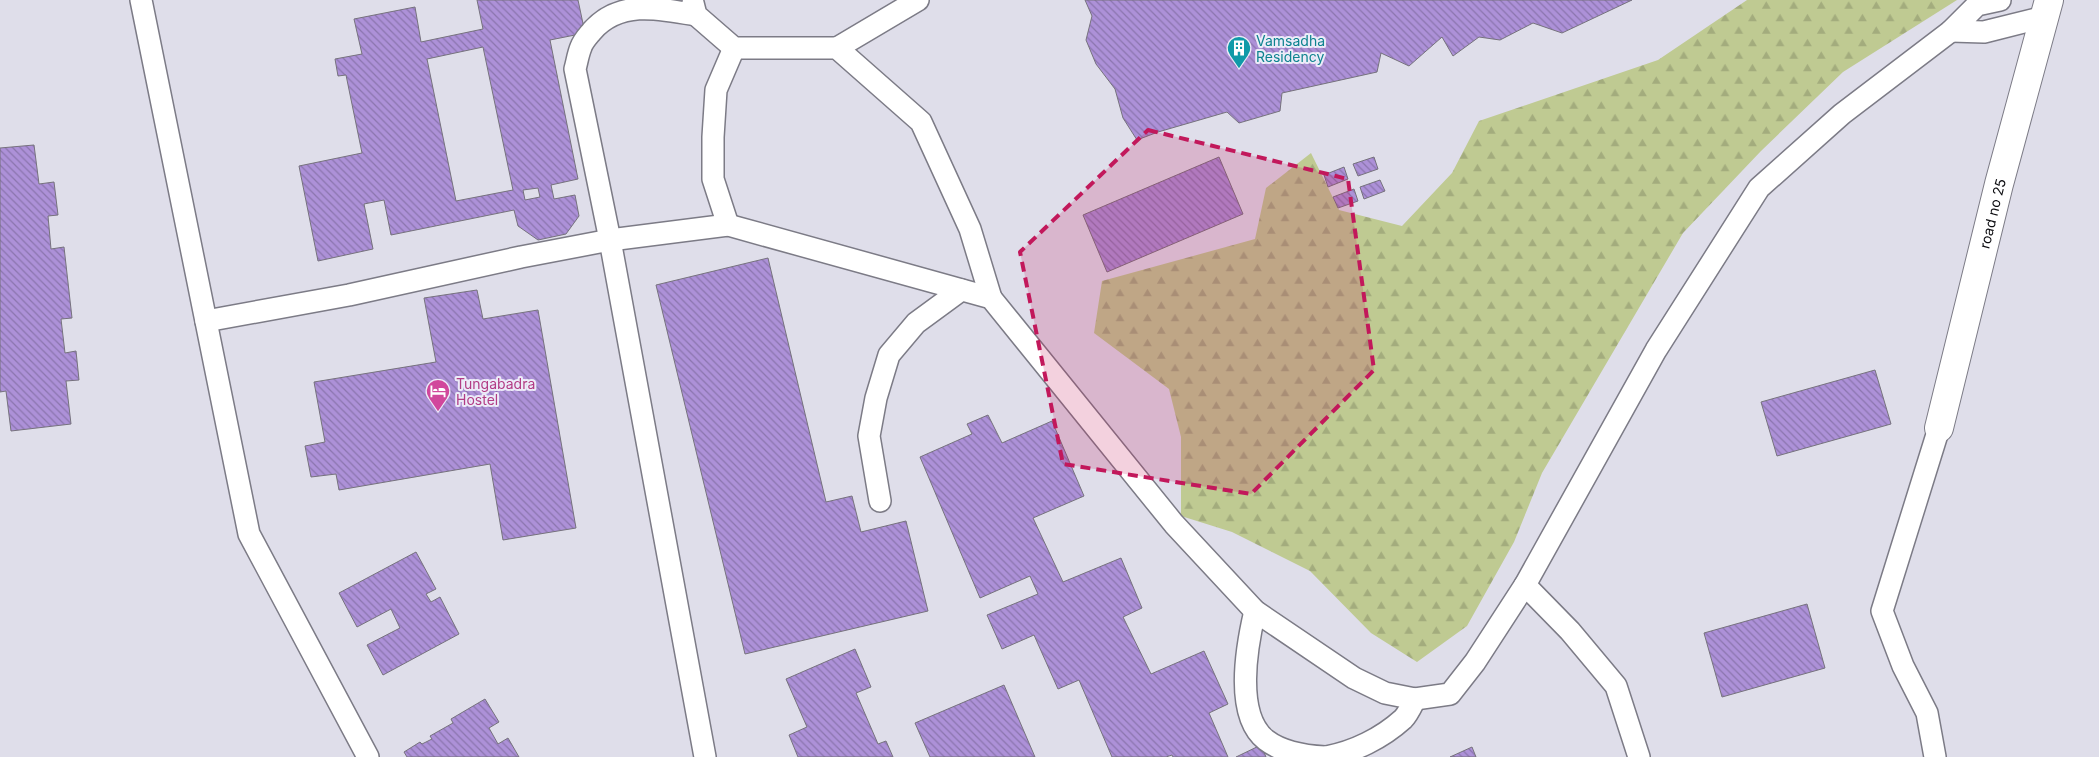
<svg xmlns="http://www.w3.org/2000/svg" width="2099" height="757" viewBox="0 0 2099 757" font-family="Inter,sans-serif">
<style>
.forest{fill:url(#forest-firs)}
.building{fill:url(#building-back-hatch);stroke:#76727d;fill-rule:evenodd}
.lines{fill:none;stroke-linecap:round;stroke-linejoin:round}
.service-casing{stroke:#7c7b86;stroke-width:24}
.minor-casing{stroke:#7c7b86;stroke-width:30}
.service{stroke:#fff;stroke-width:21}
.minor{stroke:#fff;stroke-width:28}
.marked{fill:#c2185b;fill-opacity:0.2;stroke:#c2185b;stroke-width:4;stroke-dasharray:10 6;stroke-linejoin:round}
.labels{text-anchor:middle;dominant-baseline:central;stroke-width:4;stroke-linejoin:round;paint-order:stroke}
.culture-label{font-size:14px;fill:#0d838f;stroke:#ecebf8;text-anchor:start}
.street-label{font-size:14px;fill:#0d0d11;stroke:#ecebf8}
.hotel-label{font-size:14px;fill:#b23c85;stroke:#ecebf8;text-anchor:start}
</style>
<defs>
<pattern id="forest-firs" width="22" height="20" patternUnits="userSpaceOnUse" patternTransform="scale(1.25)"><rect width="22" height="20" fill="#bfca92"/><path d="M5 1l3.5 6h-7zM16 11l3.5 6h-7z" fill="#a3ac7d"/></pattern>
<pattern id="building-back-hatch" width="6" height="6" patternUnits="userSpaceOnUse" patternTransform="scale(1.25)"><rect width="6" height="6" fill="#ad91d8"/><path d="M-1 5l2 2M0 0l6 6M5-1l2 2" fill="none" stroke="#8b75ae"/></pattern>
</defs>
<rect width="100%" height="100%" fill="#dfdeea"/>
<!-- forest -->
<path class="forest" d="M1747,0h210l-114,72 -82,79 -78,82 -141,240 -28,69 -47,84 -50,36 -46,-29 -61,-62 -78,-39 -51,-16v-79l-12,-48 -75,-56 8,-52 153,-42 11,-51 45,-35 28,57 63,16 50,-53 27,-52 179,-61z"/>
<!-- building -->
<g class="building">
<path d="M477,0h101l7,33 -35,7 28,139 -27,6 3,14 21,-4 4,21 -13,18 -28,6 -20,-14 -4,-16 -123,25 -7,-35 -20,4 9,45 -55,12 -19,-95 63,-13 -16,-78 -8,1 -3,-17 27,-5 -8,-35 61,-12 6,35 62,-13zM483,47l30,143 -57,11 -29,-142zM538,188l2,9 -15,3 -2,-10z"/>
<path d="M1085,0h547l-70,33 -29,-10 -33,17 -21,-3 -26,19 -11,-19 -33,29 -28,-13 -4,19 -95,21 -2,18 -41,12 -12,-11 -69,20 -21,8 -14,-22 -8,-29 -19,-25 -10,-24 6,-24z"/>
<path d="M34,145l5,39 15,-2 4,33 -10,1 3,33 13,-2 8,71 -11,1 4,34 11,-2 3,29 -13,1 5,43 -60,7 -5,-40 -6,1v-244z"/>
<path d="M1219,157l24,57 -136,58 -24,-57z"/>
<path d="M1374,157l4,12 -20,7 -5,-12z"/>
<path d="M1344,167l4,12 -20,8 -4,-12z"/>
<path d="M1380,180l5,11 -21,8 -4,-12z"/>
<path d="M1354,189l4,12 -20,7 -5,-11z"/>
<path d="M768,258l58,244 26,-6 9,36 45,-11 22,90 -183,43 -89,-369z"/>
<path d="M477,290l6,29 55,-9 38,218 -73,12 -13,-76 -151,26 -3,-16 -25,3 -6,-31 20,-4 -11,-60 122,-20 -12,-64z"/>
<path d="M1875,370l16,54 -114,32 -16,-54z"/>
<path d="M988,415l14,28 50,-22 32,75 -51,22 30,64 58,-24 21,50 -19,9 28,57 53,-23 24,53 -19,9 19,44h-55l-1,-2 -6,2h-54l-33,-77 -21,9 -24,-54 -32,14 -15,-34 51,-21 -8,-18 -50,22 -60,-141 52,-23 -5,-10z"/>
<path d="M416,552l20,37 -10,5 5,8 9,-5 19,37 -76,41 -16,-30 33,-17 -9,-19 -34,18 -18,-34z"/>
<path d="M1807,604l18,64 -103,29 -18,-64z"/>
<path d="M855,649l16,38 -15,6 22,51 8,-3 7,16h-95l-9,-22 18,-8 -21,-48z"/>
<path d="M1004,685l31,72h-105l-15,-34z"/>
<path d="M485,699l14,23 -10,6 9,16 10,-6 11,19h-112l-3,-5 16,-10 2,2 10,-5 -2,-3 23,-13 -2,-4z"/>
<path d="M1261,745l5,12h-30z"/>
<path d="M1472,747l4,10h-26z"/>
</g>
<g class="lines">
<!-- service casing -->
<g class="service-casing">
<g id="service">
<path d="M141,0l108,534 119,223"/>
<path d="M2000,0l-23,5 -26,26 33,1 60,-15"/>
<path d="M693,3l3,12 38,33h103l84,74 49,107 21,69"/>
<path d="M696,15c-38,-7 -77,-15 -104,16 -4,5 -9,10 -11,16 -3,7 -4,15 -6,22l35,171 95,517"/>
<path d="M837,48l81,-48"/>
<path d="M728,225l-15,-46v-42l3,-47 18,-42"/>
<path d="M206,321l143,-26 172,-38 89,-17 118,-15 263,73 183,226 81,87 99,67 31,15 30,6 35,-5 25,-32 50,-77 131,-235 103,-162 83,-74 109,-83"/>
<path d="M880,501l-11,-65 7,-38 13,-43 27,-32 45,-33"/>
<path d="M1525,585l45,46 46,55 23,71"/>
<path d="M1255,611c-8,34 -21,104 11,129 17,13 39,16 59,17"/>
<path d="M1326,757c28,-5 56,-19 77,-38 5,-5 9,-14 12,-20"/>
<path d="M1935,757l-8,-44 -24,-47 -21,-55 57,-183"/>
</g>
</g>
<!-- minor casing -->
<g class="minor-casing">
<g id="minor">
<path id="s1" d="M1939,428l60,-244 50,-184"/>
</g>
</g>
<!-- service -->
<use href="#service" class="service"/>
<!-- minor -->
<use href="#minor" class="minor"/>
</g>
<!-- marked area -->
<path class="marked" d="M1148,130l200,49 26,191 -123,124 -188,-30 -43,-212z"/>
<!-- icons -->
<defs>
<g id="building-pin" transform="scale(1.25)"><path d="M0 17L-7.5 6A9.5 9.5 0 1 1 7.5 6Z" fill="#0f9aa8" stroke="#ecebf8"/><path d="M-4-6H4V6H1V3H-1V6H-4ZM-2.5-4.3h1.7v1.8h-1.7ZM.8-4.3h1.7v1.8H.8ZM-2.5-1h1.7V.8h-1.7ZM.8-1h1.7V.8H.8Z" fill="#fff"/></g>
<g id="hotel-pin" transform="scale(1.25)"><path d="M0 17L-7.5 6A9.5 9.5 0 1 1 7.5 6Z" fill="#d1479c" stroke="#ecebf8"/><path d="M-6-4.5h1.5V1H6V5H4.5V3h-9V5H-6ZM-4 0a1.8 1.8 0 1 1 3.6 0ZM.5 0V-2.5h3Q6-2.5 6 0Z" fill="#fff"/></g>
</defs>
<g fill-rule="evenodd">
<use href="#building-pin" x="1239" y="48"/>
<use href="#hotel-pin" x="438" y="391"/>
</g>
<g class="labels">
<!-- culture labels -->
<g class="culture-label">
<text x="1256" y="40">Vamsadha<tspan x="1256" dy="16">Residency</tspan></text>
</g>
<!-- street labels -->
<g class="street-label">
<text stroke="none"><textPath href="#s1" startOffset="221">road no 25</textPath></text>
</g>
<!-- hotel labels -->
<g class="hotel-label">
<text x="456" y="383">Tungabadra<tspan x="456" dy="16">Hostel</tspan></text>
</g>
</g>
</svg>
